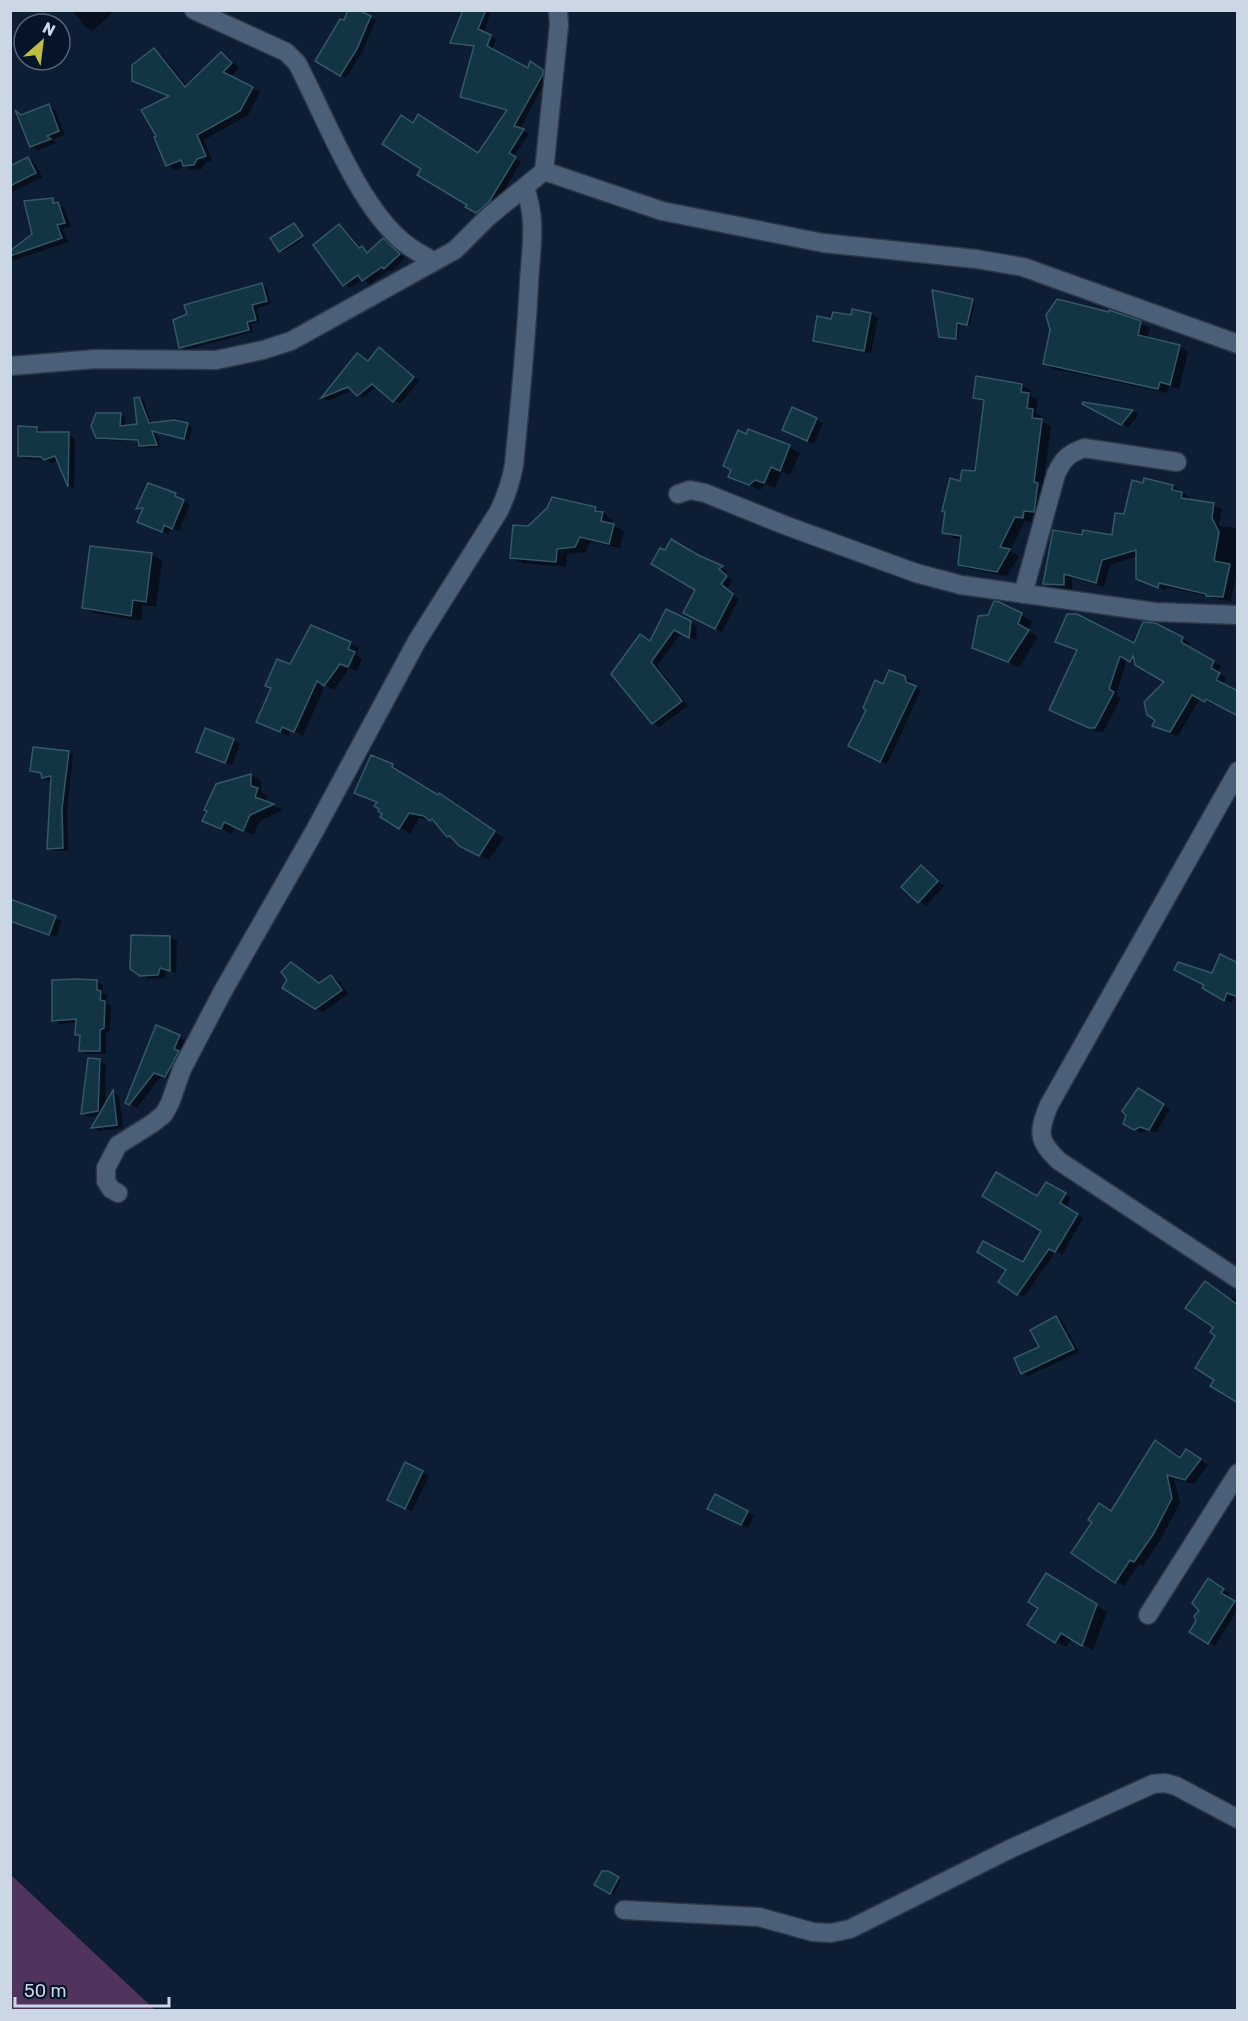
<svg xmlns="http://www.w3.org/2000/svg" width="1248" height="2021" viewBox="0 0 1248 2021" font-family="Rubik,sans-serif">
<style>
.green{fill:#51345e}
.shadow{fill:#0007}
.building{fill:#113543;stroke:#345867;stroke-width:1.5}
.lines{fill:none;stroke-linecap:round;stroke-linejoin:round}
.minor-casing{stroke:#2d3547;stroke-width:21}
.minor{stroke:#4c5f79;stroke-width:18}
</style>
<rect width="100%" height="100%" fill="#0d1d33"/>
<!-- green -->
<path class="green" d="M10,1875h1l144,135h-144z"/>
<!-- shadow -->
<g class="shadow">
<path d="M72,10h43l-22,21 -7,-4z"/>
<path d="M464,10h27l-7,23 -1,19 3,1 6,-16 4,2 -4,11 37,20 2,-6 17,11 -28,54 9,5 -16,23 8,5 -26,43 -13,11 -15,-9 2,-3 -56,-80 65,30 30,-43 -46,-15 13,-49 -18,-2 -5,-3z"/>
<path d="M370,17l6,3 -14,32 -16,26 -29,-18z"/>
<path d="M154,50l8,5 26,32 33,-34 8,5 10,10 -9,9 30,15 -12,23 -44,25 8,20 -7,3 -3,6 -10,1 -7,-4 -10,4 -8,-5 3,-69z"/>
<path d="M49,106l6,4 10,25 -13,5 4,3 -18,7 -7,-4 -9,-30z"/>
<path d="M28,159l7,4 7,14 -32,16v-25z"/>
<path d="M52,200l12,8 7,18 -8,3 5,13 -53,18 -5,-3v-4l24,-18z"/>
<path d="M294,224l11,14 -22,14 -2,-1z"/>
<path d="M339,226l6,3 16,19 9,5 13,-13 22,18 -13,13 -3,-1 -19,14 -7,-5 -13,9 -6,-4z"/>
<path d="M262,285l5,3 4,16 -14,4 3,14 -9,2 2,8 -68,18 -5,-3z"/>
<path d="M972,301l3,1 -5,23 -10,-2 -2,16 -18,-3z"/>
<path d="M854,311l17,3 7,4 -7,35 -50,-9 -6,-4 18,-19 19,-4z"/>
<path d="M1110,312l40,16 -3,11 32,7 9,6 -9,37 -10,-3 -2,7 -113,-24 -9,-5z"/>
<path d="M385,352l34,29 -19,23 -23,-18 -14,12 -10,-8 -25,11 -5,-3 34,-43 11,7z"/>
<path d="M978,378l44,7 9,6 -1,5 8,4 -2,13 6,3 -1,5 10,5 -8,61v29l-10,-1 -1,7 -7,-1 -15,30 9,5 -12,20 -38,-7 -10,-5 3,-25 -9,-1 -9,-6 18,-50 14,-9 8,-71 -9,-5z"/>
<path d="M139,398l5,3 8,23h35l5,3 -3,13 -33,-8 5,15 -16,1 -4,-3 -1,-4 -38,-1 -5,-3 23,-22 5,2v10l13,-2z"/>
<path d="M1084,403l49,8 6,3 -11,13z"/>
<path d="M816,419l7,4 -9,21 -24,-10z"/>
<path d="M37,428l7,4 24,2 7,4 -1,51 -5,-3 -10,-25 -7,2 -6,-3 -20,-1 -7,-4z"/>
<path d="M749,431l40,16 11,6 -10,22 -8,-3 -7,16 -9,-4 -6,6 -30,-14z"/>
<path d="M1173,486l17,12 -1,3 24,4 9,4 -3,17 19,2v40l-7,33 -16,-2 -5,-2 -43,-10 -2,4v-1l-21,-9 -7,-25 -27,9 -6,22 -32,-9v11l-19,-2 -8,-4 38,-46h30l12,-21z"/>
<path d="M175,495l15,10 -11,26 -8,-3 -2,6 -23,-9 -3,-14 -5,-3z"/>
<path d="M553,498l43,10 10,6v2l7,4 -1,5 12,6 -4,17 -29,-6 -6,10 -18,2 -1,13 -44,-4 -11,-6 18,-29 19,-19z"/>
<path d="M151,554l11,7 -6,46 -13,-2 -2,16 -47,-8 -10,-6z"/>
<path d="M697,556l31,15 -3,3 8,7 -7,8 13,10 -17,33 -37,-20 12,-23z"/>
<path d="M999,603l33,18 -4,10 10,6 -19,30 -45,-20 15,-31z"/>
<path d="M667,611l30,15 -1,14 -15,-7 -24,33 31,40 -29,21 -6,-4 -40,-49 38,-31z"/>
<path d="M1155,625l35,18 -2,5 33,18 -3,7 8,5 -13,27 -13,-7 -22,38 -16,-6 -8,-4 13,-44 -40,-23 -11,36 5,3 -18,34h-5l-39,-19 19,-62 -14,-6h70z"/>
<path d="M350,643l9,5 -3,7 6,4 -5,12 -8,-3 -15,22 -9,-5 -22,51 -12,-6 -2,6 -23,-10 24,-60z"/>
<path d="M905,678l6,3 1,5 9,4 -34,74 -37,-19 34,-59z"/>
<path d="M233,740l7,4 -8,21 -28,-10z"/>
<path d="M68,752l5,3 -6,56 1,40h-14l-6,-3 4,-68 -3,1 -6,-3 -1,-4 -10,-4z"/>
<path d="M392,765l10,6 -1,3 48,27 55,37 -15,22 -29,-16 -28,-24 -13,-2 -9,16 -28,-17 2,-3 -6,-11 -22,-11z"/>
<path d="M251,775l10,6v11l6,4 -2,6 18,8 -23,11 -7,14 -18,-8 -3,7 -17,-8z"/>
<path d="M922,867l22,19 -18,20 -23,-19z"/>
<path d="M10,901l52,20 -6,16 -46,-16z"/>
<path d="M133,936l37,1 7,4 -1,32 -9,-3 -3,8 -16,1 -16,-11z"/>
<path d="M1238,964v33l-4,-1 -3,7 -27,-16 9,-12z"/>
<path d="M331,976l7,4 10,14 -25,18 -7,-4 4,-24z"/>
<path d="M97,982l6,3v8l4,3 -1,7 5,3 -1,25 -4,2v21h-19l-6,-4v-14l-4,-2v-12l-17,2 -6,-4z"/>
<path d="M156,1027l30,13 -14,40 -11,-4 -24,32 -10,-6z"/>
<path d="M99,1061l7,3 -1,43 8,-15 6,4 4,32 -24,3 -6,-3 7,-13 -11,2 -6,-4z"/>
<path d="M1139,1090l31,19 -14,24 -8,-3 -7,3 -16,-10z"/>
<path d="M1047,1184l24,14 -6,10 18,10 -21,37 -6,-4 -32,46 -24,-16 24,-17 19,-34 -5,-32z"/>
<path d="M1232,1297l6,3v102l-22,-22 1,-45 -2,-8z"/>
<path d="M1056,1318l6,3 17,31 -51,24 -6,-3 19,-25z"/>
<path d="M1195,1456l13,9 -14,19 -20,-5 6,24 -18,34 -19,29 -4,-2 -15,22 -8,-5 -5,-69 70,-53z"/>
<path d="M422,1472l7,4 -17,35 -16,-7z"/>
<path d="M747,1512l7,4 -6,12 -32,-15z"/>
<path d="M1208,1580l21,13 -2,4 11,7v5l-23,37 -24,-15 10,-20z"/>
<path d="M1057,1581l50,31 -14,38 -21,-12 -6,9 -11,-6z"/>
<path d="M608,1873l13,7 -7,14 -18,-9z"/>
</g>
<!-- building -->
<g class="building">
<path d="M348,10h10l13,6 -14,33 -17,27 -25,-15 25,-42 4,1z"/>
<path d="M463,10h23l-8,19 13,6 -4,11 41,22 2,-7 13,9v4l-29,52 10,3 -15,24 7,4 -27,45 -13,11 -11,-6 2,-2 -50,-30 4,-6 -39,-25 19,-29 12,8 5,-9 60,39 29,-43 -47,-13 14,-51 -24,-3z"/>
<path d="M154,48l31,39 36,-35 11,11 -9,9 30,15 -13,24 -43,24 9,21 -9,3 -3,6 -11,1 -2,-6 -15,6 -12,-29 2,-1 -15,-26 28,-14 -37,-15v-16z"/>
<path d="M49,104l10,27 -12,5 4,3 -21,8 -15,-37 6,5z"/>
<path d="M28,157l8,16 -26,13v-20z"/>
<path d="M53,198v5l5,-1 7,21 -8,2 5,13 -52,18v-5l22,-17 -8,-33z"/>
<path d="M294,223l9,13 -24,16 -9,-14z"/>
<path d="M339,224l20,24 3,-2 5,7 16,-15 17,16 -16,15 -2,-2 -20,14 -4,-6 -15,11 -30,-41z"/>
<path d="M262,283l5,18 -15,4 4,15 -9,2 2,8 -70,18 -6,-28 14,-6 -3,-9z"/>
<path d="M932,290l41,9 -6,26 -10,-2 -1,16 -17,-2z"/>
<path d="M1057,299l52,13v-2l32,11 -3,14 42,10 -10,40 -10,-3 -2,7 -115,-25 7,-34 -4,-15z"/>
<path d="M852,309l19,4 -7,38 -51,-10 4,-25 14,3 2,-7 18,3z"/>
<path d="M379,347l35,30 -21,25 -21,-18 -15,12 -9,-9 -27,11 36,-45 11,8z"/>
<path d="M976,376l46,8 -1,8 8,1 -2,15 6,1 -1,9 10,1 -8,63 4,1 -4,29 -10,-1 -1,7 -8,-1 -15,30 10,2 -13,23 -39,-7 3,-29 -19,-3 3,-21 -3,-1 8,-33 10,3 2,-11 13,1 9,-71 -11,-2z"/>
<path d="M139,397l10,26 25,-3 14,3 -4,16 -32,-8 5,14 -18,1 -1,-6 -42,-2 -5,-12 5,-13h25l-1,13 17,-2 -3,-26z"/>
<path d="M1083,402l50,8 -12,15 -39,-21z"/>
<path d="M792,407l25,11 -10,23 -25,-11z"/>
<path d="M18,426l19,1v5h32l-1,55 -13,-31 -11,4 -3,-3 -23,-1z"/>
<path d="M748,429l42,16 -10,26 -9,-4 -7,16 -9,-3 -6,5 -21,-8 3,-7 -8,-4 15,-36 8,4z"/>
<path d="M1144,478l29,7 -1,5 10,2 -1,6 33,5 -2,15 7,14 -5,29 16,3 -7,33 -17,-1v-2l-47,-11 -1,5 -22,-9v-29l-34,10 -6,23 -32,-9v11l-21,-1 10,-54 29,5 1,-5 29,5 3,-22 9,1 8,-34 11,3z"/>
<path d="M148,483l28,10 -1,3 9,4 -12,29 -8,-4 -2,7 -25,-10 6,-14 -7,1z"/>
<path d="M552,497l44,10 -1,4 8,1 -2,9 13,3 -5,20 -29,-7 -5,10 -18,2 -1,13 -46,-4 3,-33 15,1 19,-18z"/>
<path d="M671,539l27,16 25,11 -4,3 8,7 -6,8 12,10 -18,35 -32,-16 12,-23 -44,-26 9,-16 5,2z"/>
<path d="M90,546l62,7 -6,49 -13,-2 -2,16 -49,-8z"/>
<path d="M994,601l5,1 23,11 -4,11 11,6 -21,32 -36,-14 6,-32 10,-1z"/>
<path d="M666,609l25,12 -2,17 -15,-8 -23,32 31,39 -30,23 -41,-50 29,-40 10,7z"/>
<path d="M1067,614h10l57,29 9,-21 12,1 28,14 -2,5 33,19 -3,7 9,5 -4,7 22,11v25l-32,-17 -1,3 -13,-7 -22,37 -18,-6 3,-6 -8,-5 -3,-13 20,-20 -29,-17 -2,-9 -3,6 -10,-6 -11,33 5,3 -19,36h-6l-40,-18 28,-60 -22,-8z"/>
<path d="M311,625l40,17 -3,7 7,3 -7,15 -8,-3 -16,22 -7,-5 -23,51 -12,-5 -2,5 -24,-10 15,-34 -6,-2 12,-27 13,5z"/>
<path d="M889,670l16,6 1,6 10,4 -36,76 -32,-16 18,-36 -3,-2 12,-28 8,4z"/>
<path d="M205,728l29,11 -9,24 -29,-11z"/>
<path d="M33,747l36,4 -7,57 1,40 -16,1 4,-73 -9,2 -1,-5 -11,-2z"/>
<path d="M371,755l22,9 -1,3 46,28 1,-2 56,38 -16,25 -20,-10 -9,-10 -3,1 -15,-18 -2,2 -6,-5 -15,-3 -10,16 -19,-12 2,-3 -4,-3 1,-2 -5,-3 3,-4 -23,-9z"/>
<path d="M251,774v12l7,2 -3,9 19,7 -24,11 -7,16 -19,-9 -3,7 -19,-8 5,-10 -3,-1 12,-26z"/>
<path d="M921,865l17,16 -20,22 -17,-16z"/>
<path d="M10,899l46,17 -7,19 -39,-14z"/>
<path d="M131,935l39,1v35l-10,-3 -2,7 -18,1 -10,-7z"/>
<path d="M1220,954l18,9v34l-11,-4 -3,8 -22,-13 2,-3 -30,-15 4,-8 34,11z"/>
<path d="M291,962l28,21 12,-8 11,15 -27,19 -33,-21 5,-8 -6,-8z"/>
<path d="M77,979l20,1v10l4,1 -1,9 5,1 -1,27 -4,2v21h-21l1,-16h-5l1,-16 -24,2v-41z"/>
<path d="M156,1025l24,10 -6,14 5,2 -14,26 -11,-4 -25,32 -4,-2z"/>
<path d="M88,1058l12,1 -2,52 -17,3z"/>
<path d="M1138,1088l26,16 -15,26 -9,-3 -6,3 -11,-6 3,-8 -4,-5z"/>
<path d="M113,1090l4,35 -26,3z"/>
<path d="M996,1172l41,24 9,-14 20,11 -6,10 18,11 -23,38 -6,-3 -32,46 -19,-13 8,-12 -29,-18 6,-11 40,21 18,-31 -59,-35z"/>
<path d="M1205,1281l33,24v98l-28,-17 4,-6 -19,-12 20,-32 -5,-4 3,-5 -28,-19z"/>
<path d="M1056,1316l18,33 -53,25 -7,-16 25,-11 -9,-17z"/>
<path d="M1155,1440l25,18 6,-9 15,10 -16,21 -18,-5 5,23 -18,35 -20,29 -4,-2 -15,23 -44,-30 21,-31 -4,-2 11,-17 12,8z"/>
<path d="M405,1462l18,9 -18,38 -18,-9z"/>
<path d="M715,1494l33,17 -7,14 -34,-16z"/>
<path d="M1046,1573l51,31 -15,42 -21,-13 -6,10 -28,-18 11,-17 -10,-6z"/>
<path d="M1208,1578l16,11 -3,4 14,8 -27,43 -19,-12 7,-11 -2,-5 5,-5 -7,-8z"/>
<path d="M602,1871h6l11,6 -9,17 -16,-9z"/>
</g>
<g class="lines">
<!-- minor casing -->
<g class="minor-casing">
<g id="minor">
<path d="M194,10l92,42 11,11c28,53 60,140 105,178 9,8 21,14 31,20"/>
<path d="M544,171l118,40 161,32 153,16 47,8 215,77"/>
<path d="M10,366l86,-7 120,1 47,-10 28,-9 164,-91 33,-33 56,-46 15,-146 -1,-15"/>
<path d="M678,494l12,-4 15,3 82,33 129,47 45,12 194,27 83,3"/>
<path d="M1023,594l33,-120c7,-15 12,-20 28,-26l93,14"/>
<path d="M1238,771l-189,334c-11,27 -12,35 10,56l179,118"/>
<path d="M118,1193l-7,-4 -5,-8v-13l12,-23 35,-22 11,-9 6,-11 12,-34 41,-78 91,-159 103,-191 82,-130c7,-15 12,-29 15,-46 6,-61 12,-121 15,-182 2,-35 8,-62 -4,-95"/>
<path d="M1148,1615l90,-142"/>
<path d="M624,1910l135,7 54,15 18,1 19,-4 160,-80 143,-65 12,-1 11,3 62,33"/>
</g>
</g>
<!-- minor -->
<use href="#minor" class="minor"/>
</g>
<!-- border -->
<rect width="1248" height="2021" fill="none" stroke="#ccd7e6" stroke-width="24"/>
<!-- north arrow -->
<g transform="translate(42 42) rotate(28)"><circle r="28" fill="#051429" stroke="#556275" stroke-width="1.5"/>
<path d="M0-4.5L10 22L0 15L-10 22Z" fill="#bdbf43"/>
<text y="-9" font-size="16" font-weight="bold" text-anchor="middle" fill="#ccd7e6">N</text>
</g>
<!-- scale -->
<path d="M15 1997v9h154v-9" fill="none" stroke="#ccd7e6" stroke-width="3"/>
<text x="24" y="1997" font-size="18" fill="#ccd7e6" stroke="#051429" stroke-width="4.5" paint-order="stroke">50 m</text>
</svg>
